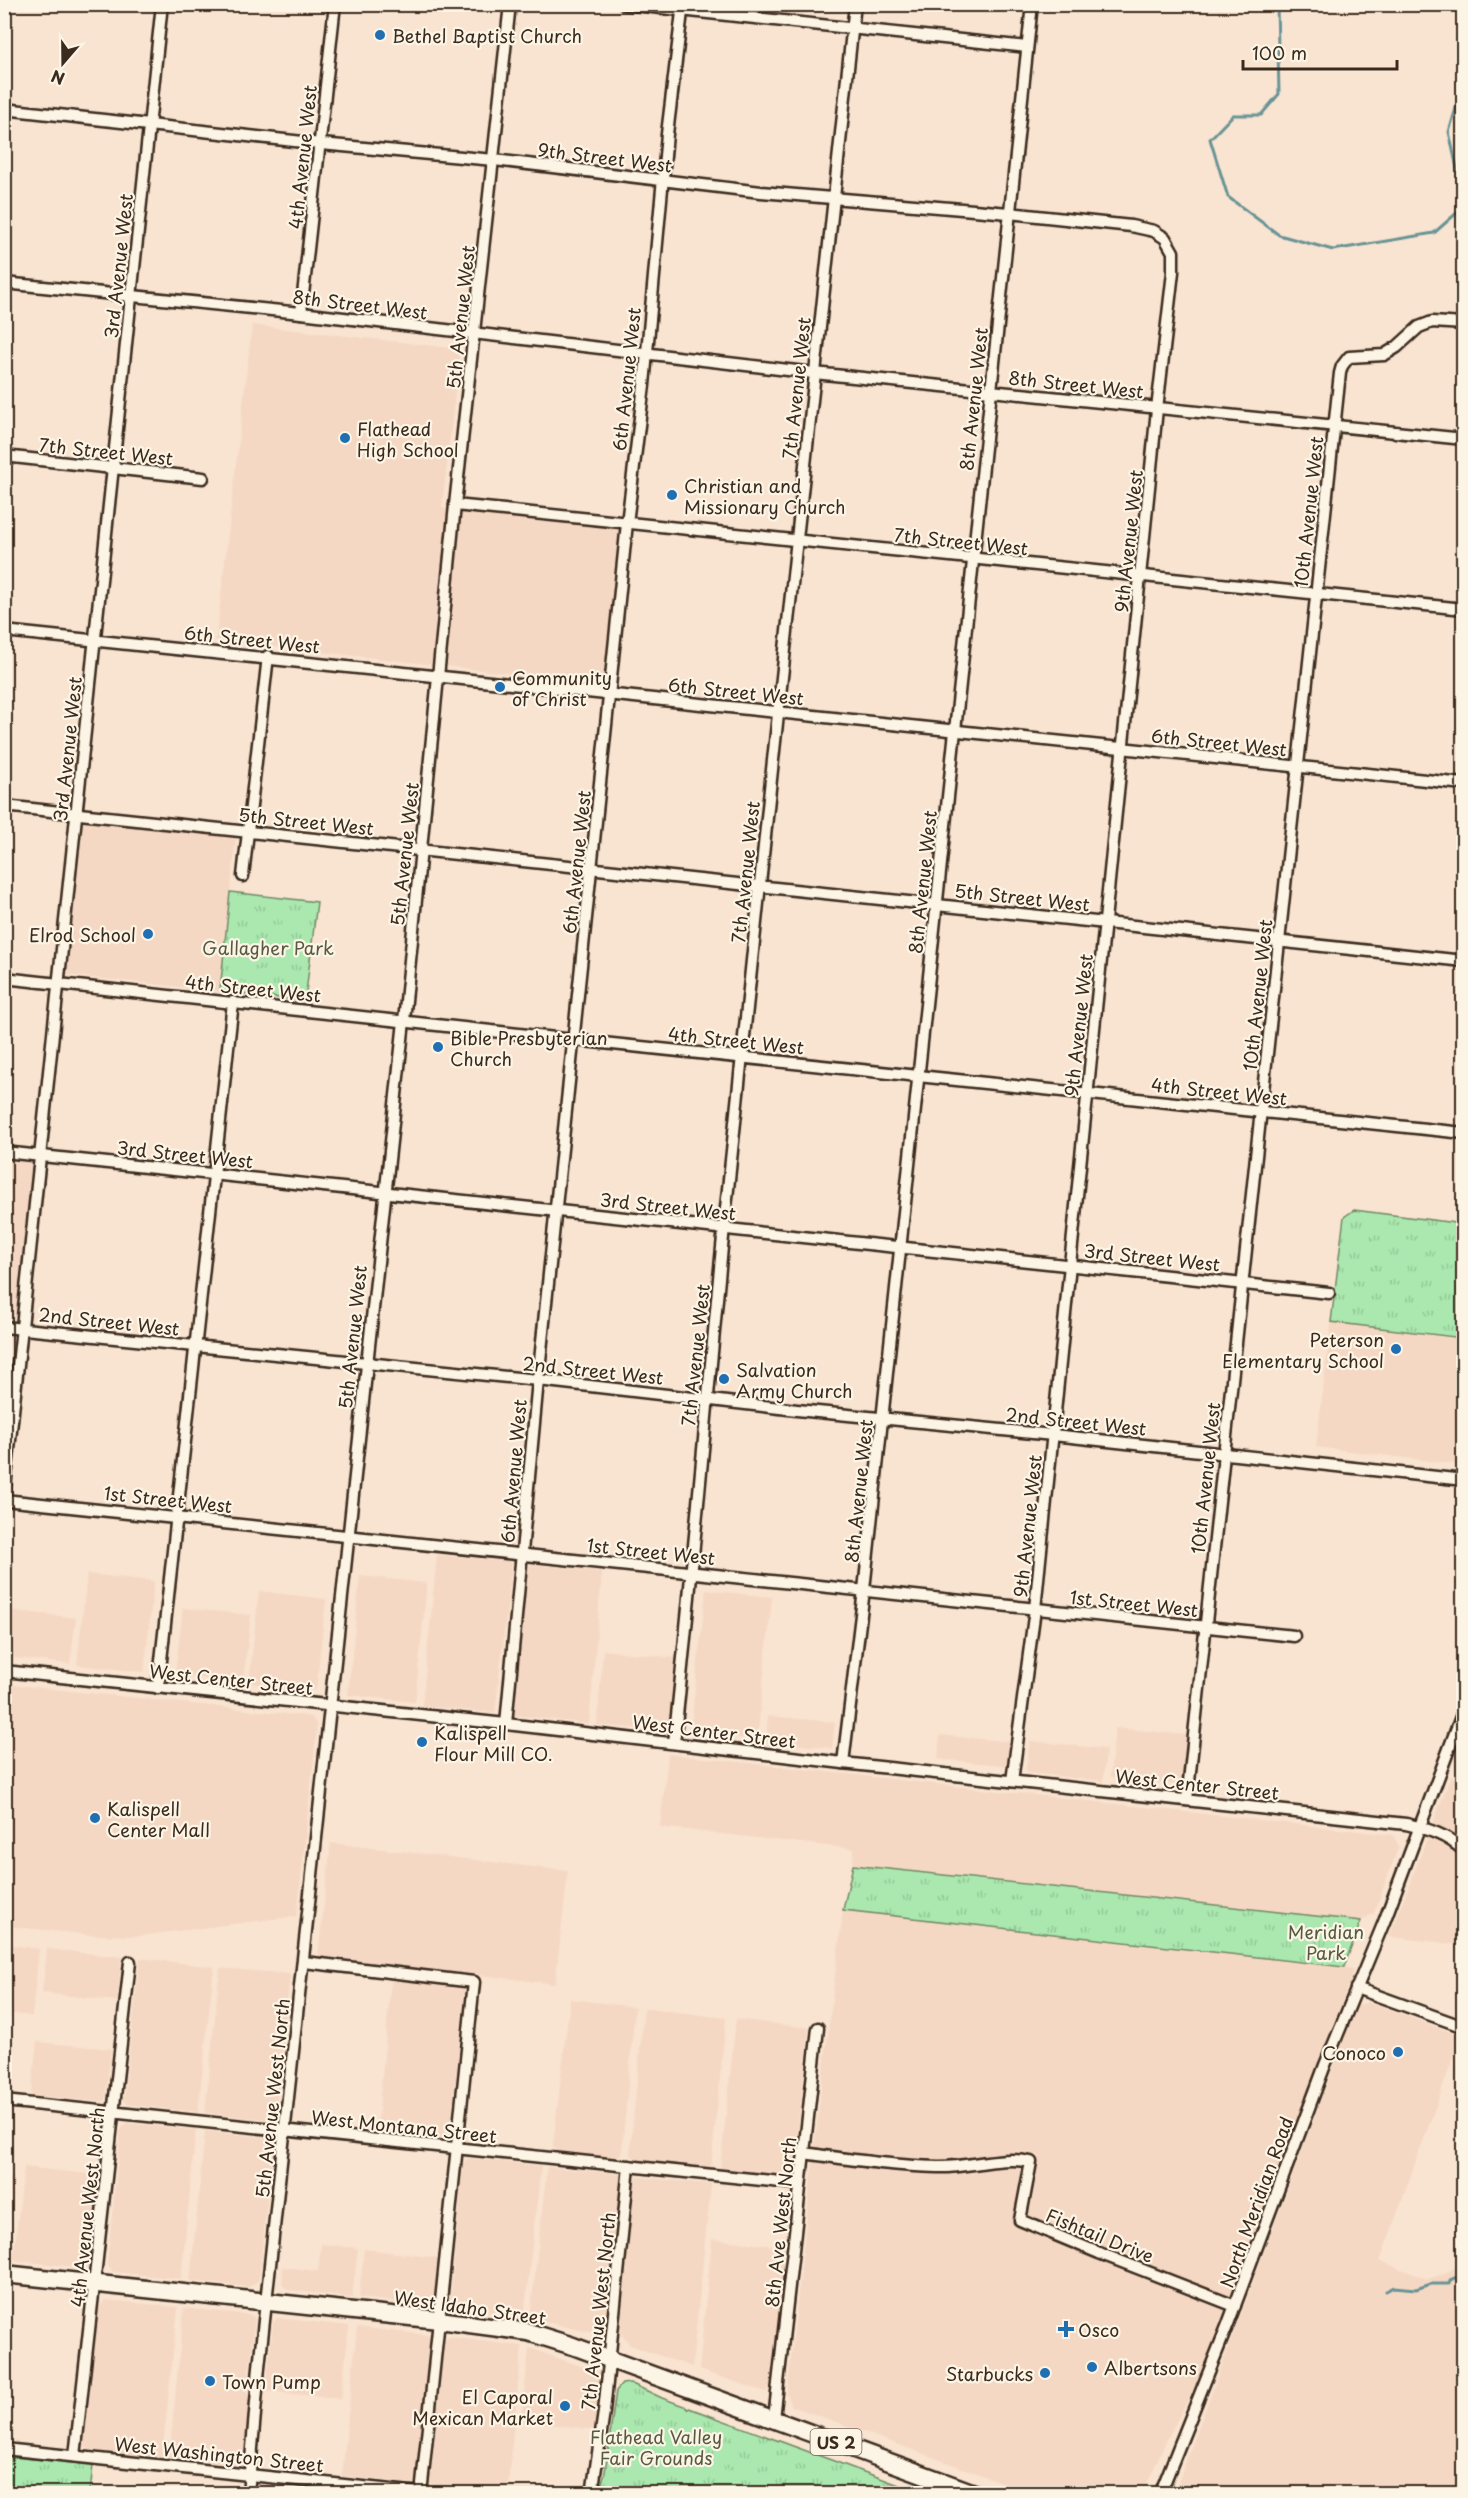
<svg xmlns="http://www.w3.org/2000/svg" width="1468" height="2498" viewBox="0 0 1468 2498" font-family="'Playpen Sans',sans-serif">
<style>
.built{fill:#f5d8c3}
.park{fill:url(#park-tufts);stroke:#728966;stroke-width:1.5}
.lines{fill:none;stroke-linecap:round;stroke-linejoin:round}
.stream{stroke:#6a9395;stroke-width:3}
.minor-casing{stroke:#3b2a1e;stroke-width:15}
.highway-casing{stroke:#3b2a1e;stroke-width:21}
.minor{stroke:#fcf5e5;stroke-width:10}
.highway{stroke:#fcf5e5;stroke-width:16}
.poi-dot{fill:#1f6fb2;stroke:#fcf5e5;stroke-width:2}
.labels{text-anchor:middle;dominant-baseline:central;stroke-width:4.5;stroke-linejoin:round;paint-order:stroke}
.shield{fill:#fcf5e5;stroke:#75675a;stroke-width:1.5}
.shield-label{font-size:16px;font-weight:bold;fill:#3b2a1e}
.poi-label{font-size:18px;fill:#3b2a1e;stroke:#fcf5e5;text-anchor:start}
.street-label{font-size:18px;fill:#3b2a1e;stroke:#fcf5e5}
.park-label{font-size:18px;fill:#575a42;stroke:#fcf5e5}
</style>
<defs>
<pattern id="park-tufts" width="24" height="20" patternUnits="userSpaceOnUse" patternTransform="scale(1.5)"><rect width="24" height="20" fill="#aae8af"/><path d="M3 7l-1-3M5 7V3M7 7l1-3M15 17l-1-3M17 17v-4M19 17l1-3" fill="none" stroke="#93c796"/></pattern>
</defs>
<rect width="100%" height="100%" fill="#f8e4d1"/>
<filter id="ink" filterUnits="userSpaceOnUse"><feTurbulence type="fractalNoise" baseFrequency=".0167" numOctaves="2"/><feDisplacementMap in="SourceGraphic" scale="12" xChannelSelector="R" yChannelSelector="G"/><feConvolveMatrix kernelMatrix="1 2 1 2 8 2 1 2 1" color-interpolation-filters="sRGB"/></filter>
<g filter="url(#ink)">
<!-- built -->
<g class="built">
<path d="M252,325l208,24 -18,159 179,20 -18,156 -387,-44z"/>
<path d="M81,820l155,17 -16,154 -155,-16z"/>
<path d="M5,1160l23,2 6,7 -15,145 -7,3 -7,-1z"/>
<path d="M1354,1210l109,14v241l-147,-18 28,-230z"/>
<path d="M437,1555l72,6 3,4 -17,148 -73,-7z"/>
<path d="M532,1564l70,8 -13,152 -76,-9 14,-148z"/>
<path d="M87,1574l67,7 -10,91 -67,-7z"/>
<path d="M360,1576l67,7 -12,119 -67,-7z"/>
<path d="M706,1590l66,7 -15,143 -67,-7z"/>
<path d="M259,1591l67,8 -10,91 -67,-7z"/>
<path d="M183,1608l68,7 -8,68 -68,-8z"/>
<path d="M9,1610l67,8 -6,46 -65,-7z"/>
<path d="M603,1650l74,8 -8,71 -2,2 -70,-6z"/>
<path d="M5,1684l301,32 7,2 4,9 -20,189 -159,20 -46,-1 -87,-9z"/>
<path d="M768,1716l67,6 -3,26 -66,-7z"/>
<path d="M1115,1728l72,7 -5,50 -72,-8z"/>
<path d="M940,1735l73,7 -2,24 -73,-7z"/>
<path d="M1030,1741l76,8 -3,32 -75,-8 -2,-4z"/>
<path d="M668,1754l725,81 6,11 -25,67 -13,8 -508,-56 1,-16 -194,-22z"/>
<path d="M1451,1776l12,6v163l-74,-8z"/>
<path d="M331,1843l237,28 -13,113 -237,-28z"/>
<path d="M843,1910l501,57 10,3 -124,327 -129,-48 -70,-30 -4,-7 12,-56 -23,-5 -53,9 -24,2 -42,-3 -83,-11z"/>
<path d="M5,1944l34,5 -7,67 -27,-3z"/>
<path d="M47,1949l75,8 -5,44 -75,-8z"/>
<path d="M140,1958l74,9 -16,145 -67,-7 -5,-2 -2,-5z"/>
<path d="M220,1968l70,6 -15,143 -5,3 -65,-7z"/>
<path d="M393,1979l66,6 6,6 -15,143 -5,5 -68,-9 14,-148z"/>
<path d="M570,1999l65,8 -13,144 -4,7 -54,-5 -8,-3 -3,-5z"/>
<path d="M1369,2002l92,34 -81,225 47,18 18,-5 18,-12v231h-289l182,-487z"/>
<path d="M644,2008l82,10 -15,150 -74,-8 -7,-6z"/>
<path d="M736,2019l73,9 -16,145 -2,3 -71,-7z"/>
<path d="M37,2042l74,7 -6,52 -7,1 -67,-7z"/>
<path d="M127,2123l69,7 -15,149 -68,-7 -6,-8 14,-135z"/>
<path d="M205,2131l66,7 2,3 -14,139 -10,7 -59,-6z"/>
<path d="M468,2158l73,8 -17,151 -71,-10 -3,-3 13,-141z"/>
<path d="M813,2160l82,10 45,3 78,-8 6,7 -10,50 167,71 44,16 -25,68 -35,66 -22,50h-112l-239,-87 -5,-12z"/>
<path d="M24,2167l74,8 -8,81 -1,7 -5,5 -71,-8z"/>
<path d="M547,2167l73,7 3,4 -17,147 -5,7 -21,-2 -50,-12z"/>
<path d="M5,2176l9,1 -8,82h-2z"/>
<path d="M638,2177l73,7 -19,183 -62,-22 -10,-13 14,-152z"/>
<path d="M712,2239l73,8 -14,137 -5,8 -67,-22z"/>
<path d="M321,2244l37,4 -6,50 -63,-8 -7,-5 1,-18 35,4z"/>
<path d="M364,2249l75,9 -5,43 -6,4 -69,-7z"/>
<path d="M105,2300l73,7 -16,150 -72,-7 -7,-5 16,-137z"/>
<path d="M184,2308l67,7 4,3 -8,73 3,15 -9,59 -72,-7z"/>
<path d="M277,2318l72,8 -8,73 -75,-8 7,-68z"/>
<path d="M357,2327l70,8 3,3 -15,142 -3,4 -70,-8z"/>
<path d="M449,2337l73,9 -15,147 -77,-9 14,-143z"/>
<path d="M529,2348l72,25 2,3 -5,54 -77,-9z"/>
</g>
<!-- park -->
<g class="park">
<path d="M230,892l87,10 -12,99 -85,-10z"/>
<path d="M1354,1210l109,14v114l-132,-16 13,-105z"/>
<path d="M853,1865l508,56 -17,46 -501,-57z"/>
<path d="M630,2383l32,15 259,95h-322l6,-21 11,-81 6,-7z"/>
<path d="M5,2456l88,9 -3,28h-85z"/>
</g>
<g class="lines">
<!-- stream -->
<g class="stream">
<path d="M1277,4l2,90 -18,21h-28l-23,24 18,58 51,38 54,15 101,-17 25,-22 -1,-38 -9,-41 15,-51"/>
<path d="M1386,2291l8,-4 22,2 15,-5h18l1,-4 14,-6"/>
</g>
<!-- minor casing -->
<g class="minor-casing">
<g id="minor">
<path d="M624,4l403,43"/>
<path d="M4,109l317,35 173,16 267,32 248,21 122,13 23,5 11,7 8,14v20l-16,137 -122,1200 -23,172"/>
<path d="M4,283l297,30 513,60 650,66"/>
<path d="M301,313l34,-309"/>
<path d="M4,456l199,22"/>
<path d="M455,505l1009,104"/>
<path d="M4,631c487,48 973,105 1460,153"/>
<path d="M4,806l1460,155"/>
<path d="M243,876l25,-220"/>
<path d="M4,978l570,62 890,93"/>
<path d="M4,1152l1325,141"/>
<path d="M4,1327l534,53 259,30 256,25 411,45"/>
<path d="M4,1497l158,-1493"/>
<path d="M4,1500l1290,136"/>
<path d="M4,1671l502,53 337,39 563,61c22,5 42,11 58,27"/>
<path d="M158,1688l75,-686"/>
<path d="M506,1724l32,-344 89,-857 17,-138 23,-251 16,-130"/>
<path d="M674,1743c19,-172 33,-344 50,-516 41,-408 88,-815 131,-1223"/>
<path d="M843,1763l21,-173 168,-1586"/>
<path d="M1187,1800l153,-1427 2,-7 7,-9 35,-2 13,-8 22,-20 13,-5 32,2"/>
<path d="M304,1962l170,20 -53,512"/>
<path d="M1356,1988l108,39"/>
<path d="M4,2101l796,83"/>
<path d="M803,2153c45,6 90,13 135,14 31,1 63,-12 93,-5l-11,58 79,33 136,53"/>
<path d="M774,2419l44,-391"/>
<path d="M4,2449l426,45"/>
<path d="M75,2456l55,-494"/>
<path d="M248,2494l11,-127 145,-1346 51,-516 55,-501"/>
<path d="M592,2494l12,-82 25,-246"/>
<path d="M1160,2494l68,-170 97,-259 59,-143 80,-213"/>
</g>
</g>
<!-- highway casing -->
<g class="highway-casing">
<path id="highway" d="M4,2274l435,46 89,12 45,14 404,148"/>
</g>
<!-- minor -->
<use href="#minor" class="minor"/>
<!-- highway -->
<use href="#highway" class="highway"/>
</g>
</g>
<!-- markers -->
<g class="poi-dot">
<circle cx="380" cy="35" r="6"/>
<circle cx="345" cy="438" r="6"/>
<circle cx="672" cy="495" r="6"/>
<circle cx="500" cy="687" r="6"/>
<circle cx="148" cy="934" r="6"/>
<circle cx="438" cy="1047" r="6"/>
<circle cx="1396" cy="1349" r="6"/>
<circle cx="724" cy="1379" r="6"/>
<circle cx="422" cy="1742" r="6"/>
<circle cx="95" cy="1818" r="6"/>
<circle cx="1398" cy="2052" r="6"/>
<path d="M1063 2320h6v6h6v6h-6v6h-6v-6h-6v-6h6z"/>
<circle cx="1092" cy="2367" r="6"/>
<circle cx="1045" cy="2373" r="6"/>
<circle cx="210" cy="2381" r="6"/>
<circle cx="565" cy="2406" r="6"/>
</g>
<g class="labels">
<!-- shield labels -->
<rect class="shield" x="810.5" y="2429" width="51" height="26" rx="4.5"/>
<g class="shield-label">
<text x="836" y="2442">US 2</text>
</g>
<!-- poi labels -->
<g class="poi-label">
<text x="392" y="35">Bethel Baptist Church</text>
<text x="357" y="428">Flathead<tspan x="357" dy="21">High School</tspan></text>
<text x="684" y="485">Christian and<tspan x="684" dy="21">Missionary Church</tspan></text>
<text x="512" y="677">Community<tspan x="512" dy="21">of Christ</tspan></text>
<text x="136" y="934" text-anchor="end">Elrod School</text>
<text x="450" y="1037">Bible Presbyterian<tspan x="450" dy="21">Church</tspan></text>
<text x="1384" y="1339" text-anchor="end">Peterson<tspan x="1384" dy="21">Elementary School</tspan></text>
<text x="736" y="1369">Salvation<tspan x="736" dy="21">Army Church</tspan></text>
<text x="434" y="1732">Kalispell<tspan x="434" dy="21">Flour Mill CO.</tspan></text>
<text x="107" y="1808">Kalispell<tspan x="107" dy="21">Center Mall</tspan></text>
<text x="1386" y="2052" text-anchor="end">Conoco</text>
<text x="1078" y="2329">Osco</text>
<text x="1104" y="2367">Albertsons</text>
<text x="1033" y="2373" text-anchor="end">Starbucks</text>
<text x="222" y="2381">Town Pump</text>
<text x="553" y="2396" text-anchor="end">El Caporal<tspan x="553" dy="21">Mexican Market</tspan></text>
</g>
<!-- street labels -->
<g class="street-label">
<text transform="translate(302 157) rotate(-84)">4th Avenue West</text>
<text transform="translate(605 157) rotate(7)">9th Street West</text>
<text transform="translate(118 266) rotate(-84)">3rd Avenue West</text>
<text transform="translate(360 304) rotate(7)">8th Street West</text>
<text transform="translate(460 317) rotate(-84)">5th Avenue West</text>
<text transform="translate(626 379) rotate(-84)">6th Avenue West</text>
<text transform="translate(1076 384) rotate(6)">8th Street West</text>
<text transform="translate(796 388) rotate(-84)">7th Avenue West</text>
<text transform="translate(973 399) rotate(-84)">8th Avenue West</text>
<text transform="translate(106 451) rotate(6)">7th Street West</text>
<text transform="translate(1308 512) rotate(-84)">10th Avenue West</text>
<text transform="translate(961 541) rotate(6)">7th Street West</text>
<text transform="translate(1128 541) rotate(-84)">9th Avenue West</text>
<text transform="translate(252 639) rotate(6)">6th Street West</text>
<text transform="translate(736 691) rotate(6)">6th Street West</text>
<text transform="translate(1219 742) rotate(6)">6th Street West</text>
<text transform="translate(67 749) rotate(-84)">3rd Avenue West</text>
<text transform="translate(306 821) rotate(6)">5th Street West</text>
<text transform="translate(404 854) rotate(-84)">5th Avenue West</text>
<text transform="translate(576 862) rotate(-84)">6th Avenue West</text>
<text transform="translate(745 872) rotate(-84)">7th Avenue West</text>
<text transform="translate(922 882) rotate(-84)">8th Avenue West</text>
<text transform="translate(1022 897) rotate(6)">5th Street West</text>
<text transform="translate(253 988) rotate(6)">4th Street West</text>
<text transform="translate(1257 995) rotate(-84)">10th Avenue West</text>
<text transform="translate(1078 1025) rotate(-84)">9th Avenue West</text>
<text transform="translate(736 1040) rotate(6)">4th Street West</text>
<text transform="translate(1219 1091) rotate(6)">4th Street West</text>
<text transform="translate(185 1154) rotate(6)">3rd Street West</text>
<text transform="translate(668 1206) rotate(6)">3rd Street West</text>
<text transform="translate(1152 1257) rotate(6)">3rd Street West</text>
<text transform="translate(109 1321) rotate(6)">2nd Street West</text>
<text transform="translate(352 1337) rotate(-84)">5th Avenue West</text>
<text transform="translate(695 1355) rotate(-84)">7th Avenue West</text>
<text transform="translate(593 1370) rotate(6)">2nd Street West</text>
<text transform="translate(1076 1421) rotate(6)">2nd Street West</text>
<text transform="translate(513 1471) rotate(-85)">6th Avenue West</text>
<text transform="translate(1205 1478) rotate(-84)">10th Avenue West</text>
<text transform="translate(858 1491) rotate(-84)">8th Avenue West</text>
<text transform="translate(168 1499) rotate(6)">1st Street West</text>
<text transform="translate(1027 1526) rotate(-84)">9th Avenue West</text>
<text transform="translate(651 1551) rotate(6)">1st Street West</text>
<text transform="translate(1134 1603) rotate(6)">1st Street West</text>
<text transform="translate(231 1679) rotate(6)">West Center Street</text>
<text transform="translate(714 1731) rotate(7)">West Center Street</text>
<text transform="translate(1197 1784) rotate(6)">West Center Street</text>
<text transform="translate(272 2098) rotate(-84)">5th Avenue West North</text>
<text transform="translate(404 2126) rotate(6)">West Montana Street</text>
<text transform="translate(1256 2202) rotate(-70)">North Meridian Road</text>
<text transform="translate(87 2207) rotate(-84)">4th Avenue West North</text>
<text transform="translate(780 2222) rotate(-84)">8th Ave West North</text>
<text transform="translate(1100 2235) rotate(22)">Fishtail Drive</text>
<text transform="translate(470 2307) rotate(8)">West Idaho Street</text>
<text transform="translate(598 2311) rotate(-84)">7th Avenue West North</text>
<text transform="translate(219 2454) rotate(6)">West Washington Street</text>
</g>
<!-- park labels -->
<g class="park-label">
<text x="268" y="947">Gallagher Park</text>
<text x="1326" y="1931">Meridian<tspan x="1326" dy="21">Park</tspan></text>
<text x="656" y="2436">Flathead Valley<tspan x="656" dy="21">Fair Grounds</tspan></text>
</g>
</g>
<!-- margin -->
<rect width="1468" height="2498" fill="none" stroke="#fcf5e5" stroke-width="24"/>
<rect x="12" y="12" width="1444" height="2474" fill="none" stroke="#3b2a1e" stroke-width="2" filter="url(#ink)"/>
<!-- north arrow -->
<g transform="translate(63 63) rotate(200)" stroke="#fcf5e5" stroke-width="4.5" paint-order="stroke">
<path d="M0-4.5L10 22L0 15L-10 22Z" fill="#3b2a1e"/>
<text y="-9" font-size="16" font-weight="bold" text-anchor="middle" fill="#3b2a1e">N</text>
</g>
<!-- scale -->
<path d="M1243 60v9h154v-9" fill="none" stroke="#3b2a1e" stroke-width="3"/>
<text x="1252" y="60" font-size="18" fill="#3b2a1e" stroke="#fcf5e5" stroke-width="4.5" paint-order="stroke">100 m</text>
</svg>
